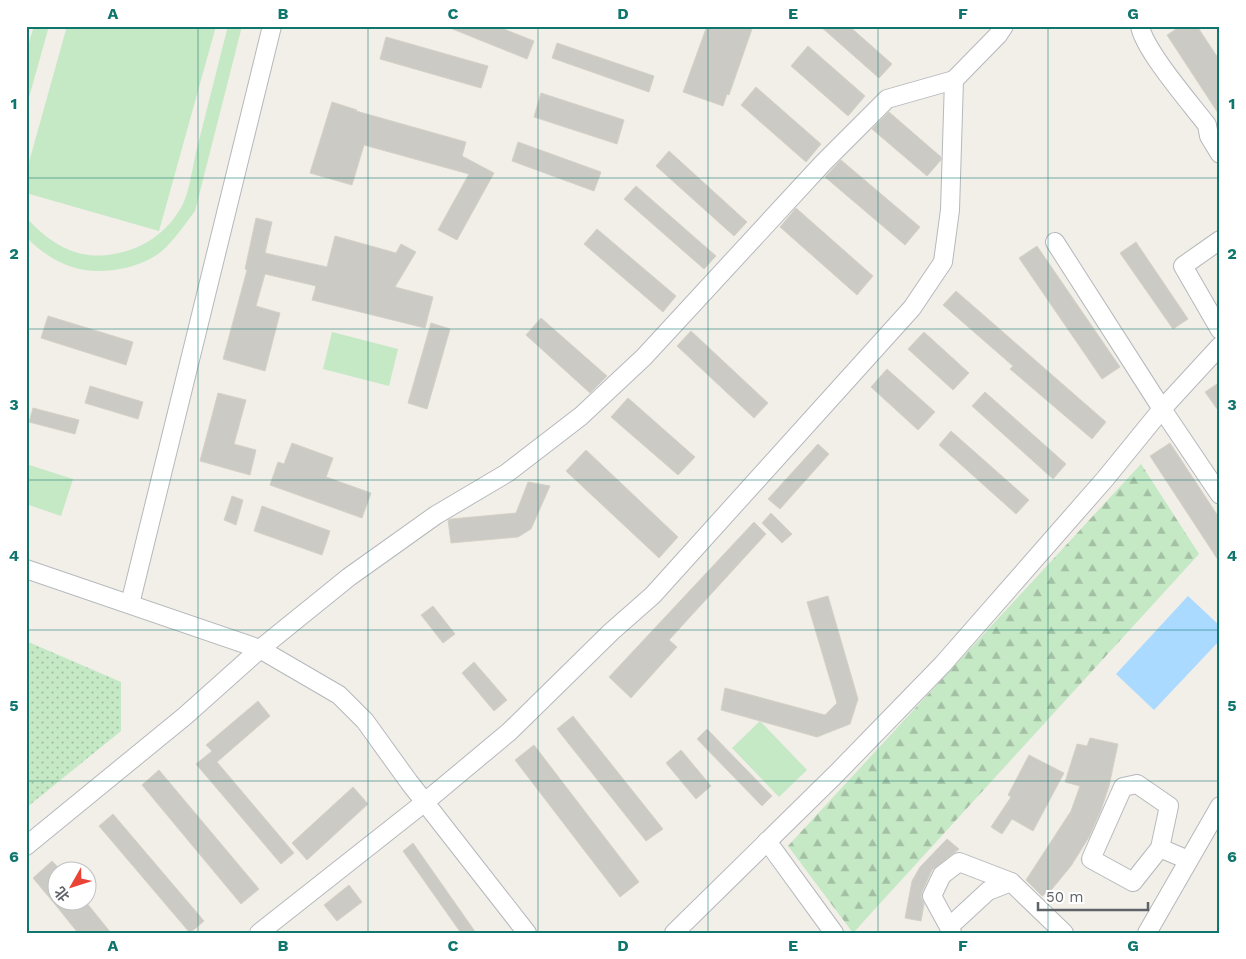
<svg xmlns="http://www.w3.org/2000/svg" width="1246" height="959" viewBox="0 0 1246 959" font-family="'Work Sans','Noto Sans SC',sans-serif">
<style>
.green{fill:url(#green-dots)}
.forest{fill:url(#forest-firs)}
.pitch{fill:#c5e8c5}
.water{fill:#aadaff}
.building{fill:#cccac5;stroke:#d6d1c6}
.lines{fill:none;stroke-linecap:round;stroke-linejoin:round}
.minor-casing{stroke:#b5b8bc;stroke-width:20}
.minor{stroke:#fff;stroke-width:18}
.grid{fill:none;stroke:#0f766e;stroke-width:1;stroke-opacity:0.55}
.neatline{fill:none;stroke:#0f766e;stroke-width:2}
.grid-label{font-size:16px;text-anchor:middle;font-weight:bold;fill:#0f766e}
</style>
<defs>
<pattern id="green-dots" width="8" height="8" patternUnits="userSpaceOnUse" patternTransform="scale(1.25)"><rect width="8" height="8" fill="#c5e8c5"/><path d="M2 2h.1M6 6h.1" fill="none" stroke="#a3c0a4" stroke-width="1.8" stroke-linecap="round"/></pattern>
<pattern id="forest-firs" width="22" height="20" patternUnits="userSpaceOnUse" patternTransform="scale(1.25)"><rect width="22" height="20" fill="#c5e8c5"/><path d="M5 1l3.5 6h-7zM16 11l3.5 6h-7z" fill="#a3c0a4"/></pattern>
</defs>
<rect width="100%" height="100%" fill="#f1efe8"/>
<!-- green -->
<path class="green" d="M26,641l95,41v49l-95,77z"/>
<!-- forest -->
<path class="forest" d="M1141,464l58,90 -346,379 -65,-87z"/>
<!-- pitch -->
<g class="pitch">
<path d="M34,26h15l-23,82v-56z"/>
<path d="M67,26h149l-57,205 -133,-38v-20z"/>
<path d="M228,26h14l-47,185c-10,13 -20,28 -32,39 -10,9 -25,15 -38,18 -40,9 -70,-2 -99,-31v-20c22,25 48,42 82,38 33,-4 60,-22 75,-51 6,-12 10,-38 13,-52 11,-42 21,-84 32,-126z"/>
<path d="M332,332l66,17 -9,37 -66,-17z"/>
<path d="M26,464l47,15 -12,37 -35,-12z"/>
<path d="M760,721l47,49 -28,27 -47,-49z"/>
</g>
<!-- water -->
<path class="water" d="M1188,596l32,30v14l-66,70 -38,-36z"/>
<!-- building -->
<g class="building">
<path d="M445,26h51l38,15 -7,18z"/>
<path d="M707,26h46l-24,69 -2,-1 -4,12 -40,-14z"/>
<path d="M820,26h29l43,38 -13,14z"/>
<path d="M1181,26h16l23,35v55l-53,-81z"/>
<path d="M386,37l102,29 -7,22 -101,-29z"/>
<path d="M557,43l97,33 -5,16 -97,-34z"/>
<path d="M808,46l57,50 -17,20 -57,-50z"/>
<path d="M756,87l65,57 -15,18 -65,-57z"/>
<path d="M541,93l83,27 -7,24 -83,-27z"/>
<path d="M332,102l25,8 -1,1 110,31 -4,14 32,17 -37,67 -19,-10 31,-56 -105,-29 -12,40 -42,-12z"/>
<path d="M889,112l52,45v3l-14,16 -55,-47z"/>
<path d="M518,142l83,30 -7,19 -82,-30z"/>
<path d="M669,151l78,71 -13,14 -78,-70z"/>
<path d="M841,160l79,67 -15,18 -80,-68z"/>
<path d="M636,186l80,70 -12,13 -80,-70z"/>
<path d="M796,208l77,68 -16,19 -77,-68z"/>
<path d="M256,218l16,4 -7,31 62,14 8,-31 61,17 5,-9 15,8 -21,35 38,10 -8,31 -113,-28 4,-14 -51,-12 -9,32 24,7 -15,58 -42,-12 24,-89 -2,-1z"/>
<path d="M597,229l79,67 -13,16 -79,-68z"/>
<path d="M1136,242l52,77 -15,10 -53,-76z"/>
<path d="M1037,246l83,121 -18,12 -83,-121z"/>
<path d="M956,291l150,131 -14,17 -82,-70 3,-3 -70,-61z"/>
<path d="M48,316l85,26 -7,23 -85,-27z"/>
<path d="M541,318l66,58 -17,17 -64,-58z"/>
<path d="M431,323l19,6 -23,80 -19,-6z"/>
<path d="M691,331l77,72 -14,15 -77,-72z"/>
<path d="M924,332l45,41 -16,17 -45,-41z"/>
<path d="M887,369l48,43 -17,18 -47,-43z"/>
<path d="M1220,382v31l-15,-21z"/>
<path d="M90,386l53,16 -5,17 -53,-16z"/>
<path d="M985,392l81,72 -13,15 -81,-73z"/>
<path d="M218,393l28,7 -12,44 22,6 -6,25 -50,-14z"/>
<path d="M628,398l67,59 -17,18 -67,-58z"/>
<path d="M33,408l46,12 -4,14 -46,-12z"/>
<path d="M951,431l78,69 -13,14 -77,-69z"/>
<path d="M292,443l41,15 -7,19 45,16 -9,25 -92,-33 8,-23 6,2z"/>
<path d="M1170,443l50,76v44l-70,-107z"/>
<path d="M818,444l11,10 -49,55 -12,-10z"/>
<path d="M586,450l92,87 -19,21 -93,-87z"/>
<path d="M528,482l22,4 -19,43 -13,8 -67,6 -3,-23 3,-1 65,-6z"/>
<path d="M232,496l11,4 -7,25 -12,-5z"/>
<path d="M262,506l68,25 -8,24 -68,-24z"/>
<path d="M771,513l21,21 -10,9 -20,-20z"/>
<path d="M754,522l12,12 -97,106 8,7 -46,51 -22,-21z"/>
<path d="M828,596l30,103 -8,25 -33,13 -96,-27 4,-22 100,27 12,-12 -30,-101z"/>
<path d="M433,606l22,28 -12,9 -22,-28z"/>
<path d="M474,662l33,38 -13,11 -32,-38z"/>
<path d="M258,701l12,15 -53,46 77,91 -13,11 -85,-100 16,-13 -6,-6z"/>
<path d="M573,716l90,113 -17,12 -89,-112z"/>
<path d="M707,729l65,67 -10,10 -65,-67z"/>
<path d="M1090,738l28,6 -9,42 -8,24 -12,27 -18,29 -19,23 -10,7 -16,-16 45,-69 9,-25 -15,-4 12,-38 10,2z"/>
<path d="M534,745l105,137 -19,15 -105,-137z"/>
<path d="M681,750l30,36 -15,13 -30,-36z"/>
<path d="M1029,755l35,18 -31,58 -21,-12 -10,15 -11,-7 20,-30 -3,-2z"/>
<path d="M159,770l100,119 -18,15 -99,-119z"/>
<path d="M353,787l15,17 -61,56 -15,-17z"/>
<path d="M113,814l91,107 -14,12 -91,-107z"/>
<path d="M947,839l12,10 -27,21 -10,22 -1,5 3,7 -3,17 -16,-3 7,-37 8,-14z"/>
<path d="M413,843l63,90h-15l-58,-82z"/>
<path d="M52,861l6,6v35h28l25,31h-33l-20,-25 -25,-30z"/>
<path d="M349,885l13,17 -25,19 -13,-16z"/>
</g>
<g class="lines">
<!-- minor casing -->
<g class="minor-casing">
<g id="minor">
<path d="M1140,26c4,24 51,78 67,99l2,11 11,18"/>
<path d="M954,80l44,-45 6,-9"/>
<path d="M1220,240l-37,26 37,64"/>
<path d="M1055,242l107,167 58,86"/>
<path d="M26,569l234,80 89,-72 87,-62 71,-42 74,-57 63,-59 179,-194 64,-64 67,-19 -4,130 -7,52 -31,46 -259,287 -42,37 -102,100 -84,70 -166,131"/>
<path d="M130,604l142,-578"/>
<path d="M767,841l67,92"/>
<path d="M26,846l159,-130 75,-67 79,46 26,26 44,61 118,151"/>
<path d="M1160,848l-27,34 -42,-23 32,-72 14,-3 32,22 -9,42 28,12"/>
<path d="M949,927l-17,-31 10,-21 17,-13 52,20"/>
<path d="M674,933l162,-159 107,-110 162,-185 57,-70 58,-63"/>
<path d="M952,933l-3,-6 39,-36 23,-9 53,51"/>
<path d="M1147,933l73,-127"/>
</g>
</g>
<!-- minor -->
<use href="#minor" class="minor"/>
</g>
<!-- grid -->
<path class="grid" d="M198,26v907M368,26v907M538,26v907M708,26v907M878,26v907M1048,26v907M26,178h1194M26,329h1194M26,480h1194M26,630h1194M26,781h1194"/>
<!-- border -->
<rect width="1246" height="959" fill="none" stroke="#ffffff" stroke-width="55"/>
<!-- north arrow -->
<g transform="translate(72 886) rotate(231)"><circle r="24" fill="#ffffff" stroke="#bfc1c3"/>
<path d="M0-4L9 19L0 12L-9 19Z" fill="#ea4335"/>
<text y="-8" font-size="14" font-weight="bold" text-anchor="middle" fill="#5f6368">北</text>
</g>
<!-- scale -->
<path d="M1038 902v8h110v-8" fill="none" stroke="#5f6368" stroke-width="2.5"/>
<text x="1046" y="902" font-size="15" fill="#5f6368" stroke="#ffffff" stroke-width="4" paint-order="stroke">50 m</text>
<rect x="28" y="28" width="1190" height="904" class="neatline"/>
<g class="grid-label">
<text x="113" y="19">A</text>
<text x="283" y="19">B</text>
<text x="453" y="19">C</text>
<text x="623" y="19">D</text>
<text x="793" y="19">E</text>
<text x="963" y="19">F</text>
<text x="1133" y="19">G</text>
<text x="14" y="109">1</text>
<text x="1232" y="109">1</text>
<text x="14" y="259">2</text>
<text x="1232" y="259">2</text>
<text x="14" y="410">3</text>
<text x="1232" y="410">3</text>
<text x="14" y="561">4</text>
<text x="1232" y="561">4</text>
<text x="14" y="711">5</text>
<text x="1232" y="711">5</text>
<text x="14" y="862">6</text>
<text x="1232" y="862">6</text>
<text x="113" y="951">A</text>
<text x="283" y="951">B</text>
<text x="453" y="951">C</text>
<text x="623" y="951">D</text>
<text x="793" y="951">E</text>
<text x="963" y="951">F</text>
<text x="1133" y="951">G</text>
</g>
</svg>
